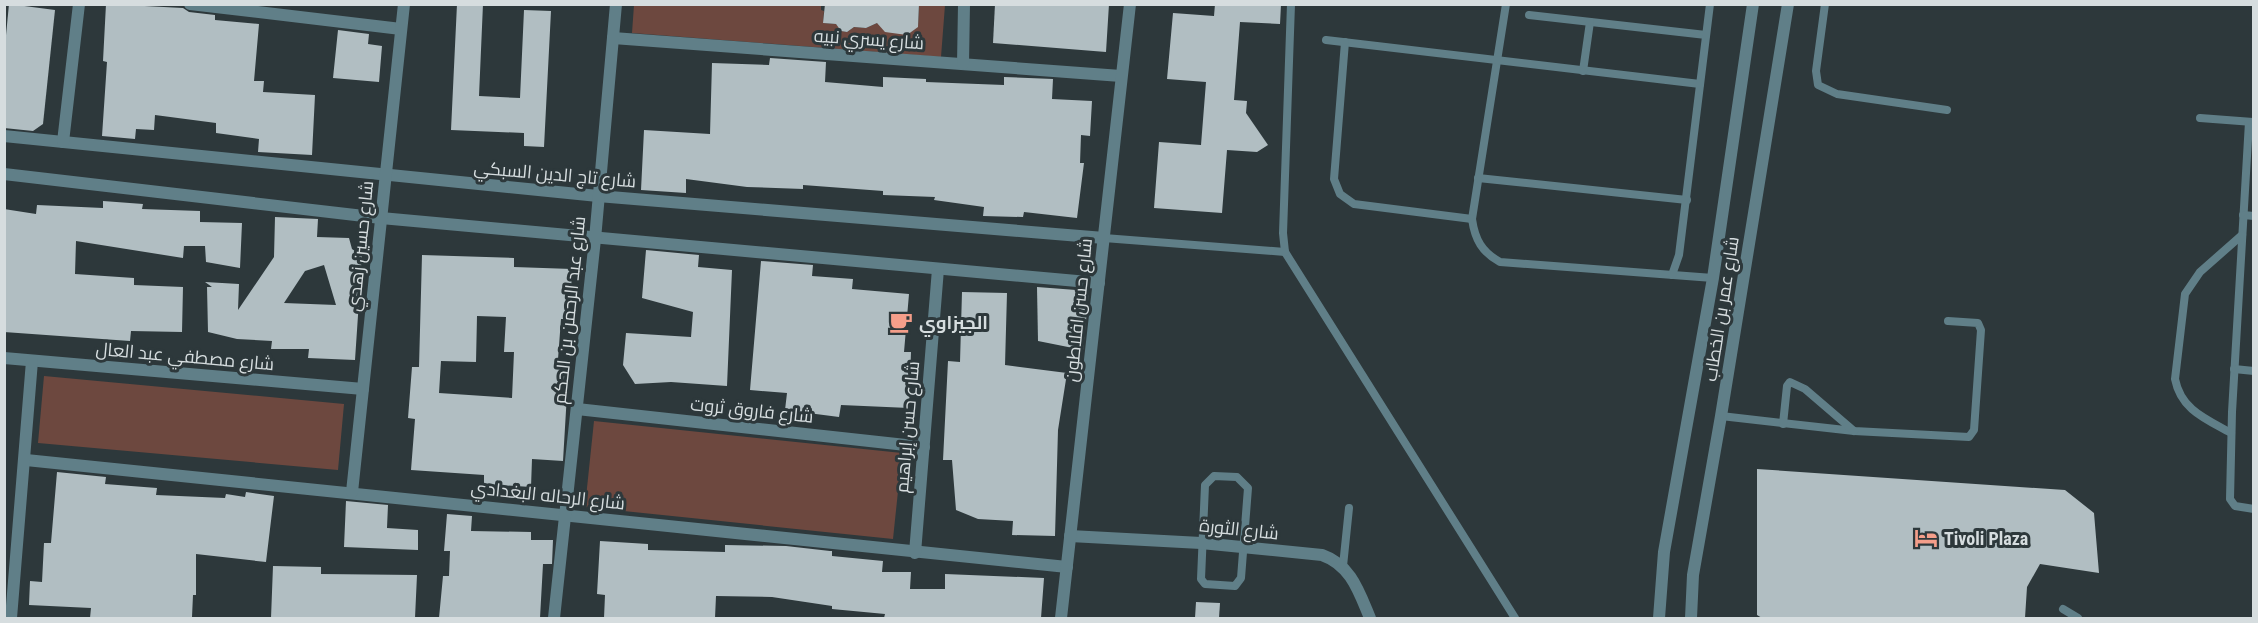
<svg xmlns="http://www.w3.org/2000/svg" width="2258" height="623" viewBox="0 0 2258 623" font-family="'Roboto Condensed',Cairo,sans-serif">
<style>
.green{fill:#6d483f}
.building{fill:#b1bec2;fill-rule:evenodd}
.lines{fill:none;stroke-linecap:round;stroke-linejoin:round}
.service{stroke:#607f88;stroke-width:8}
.minor{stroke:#607f88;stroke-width:12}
.tertiary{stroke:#607f88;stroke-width:12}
.labels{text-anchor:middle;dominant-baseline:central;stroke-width:6;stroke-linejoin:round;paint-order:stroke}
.street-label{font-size:18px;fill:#d6dddf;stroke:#2d383b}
.poi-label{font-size:18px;font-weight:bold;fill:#d6dddf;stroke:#2d383b;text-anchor:start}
</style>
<rect width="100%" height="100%" fill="#2d383b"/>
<!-- green -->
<g class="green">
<path d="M634,5h187v5l3,1 -1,12 13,1 6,7 5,1 7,-5 12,1 11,-5 30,12 11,-9 1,-21h26l-4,52 -309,-24z"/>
<path d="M44,376l300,28 -6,66 -300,-27z"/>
<path d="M594,421l308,32 -9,86 -308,-32z"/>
</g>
<!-- building -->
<g class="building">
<path d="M9,4l46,6 -12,114 -10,7 -29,-3v-72z"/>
<path d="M106,4l77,4 6,4 26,3v5l44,4 -5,57h10l-1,11 52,3 -3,60 -54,-3 1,-13 -43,-6v-10l-61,-8 -1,15 -18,-1 -1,10 -33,-3 5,-74 -4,-1z"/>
<path d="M457,4h26l-4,92 41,2 4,-88 27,1 -7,136 -20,-1v-13l-73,-3z"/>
<path d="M825,4h94l-1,23 -11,8 -22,-3 -8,-9 -11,5 -12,-1 -7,5 -6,-1 -5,-7 -13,-1z"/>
<path d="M995,4h114l-3,48 -113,-9z"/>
<path d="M1215,4h66l-1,20 -40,-2 -6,78 13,1 -1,12 22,32 -11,7 -30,-2 -5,63 -68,-5 5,-66 42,3 5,-63 -39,-3 6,-66 41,3z"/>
<path d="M338,30l31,4 -1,10 14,2 -3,36 -46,-4z"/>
<path d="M770,58l56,4 -1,20 58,5v-10l43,2v3l78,3v-8l49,2 -1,20 40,2 -2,35 -9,-1 -1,28h4l-7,55 -53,-6 -1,5 -40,-1 1,-9 -50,-7 1,-3 -52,-2v-4l-80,-6v4l-56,-2 -61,-8v14l-45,-3 3,-60 66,4 2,-71 57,2z"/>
<path d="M103,201l40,3 -1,5 58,2v11l42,1 -2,45 -34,-6 -1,-16h-21l-1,12 -107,-17 -1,33 59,4v7l49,2 -1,45 -51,-1 -1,10 -126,-9v-123l32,5 1,-9 66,3z"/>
<path d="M275,217l43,2 -1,18 32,1 3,11 10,7 -7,104 -47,-2 1,-9h-38l1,-8 -35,-2 -29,-7 -1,-45h5l-7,-5 34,2 -1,26 36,-53zM324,265l12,40 -52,-2 21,-32z"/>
<path d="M646,250l53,5 -1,12 34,3 -5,116 -56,-4 -36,2 -12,-19 3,-32 65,4 2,-25 -51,-14z"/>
<path d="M422,255l92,3v9l58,2 -2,50h-9l-3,40 11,1 -6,101 -31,-2 -1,28 -47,-3v-9l-73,-5 4,-51 -7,-1 4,-51h7zM477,316l29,1 -2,35h10l-2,46 -73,-5 2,-32 35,1z"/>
<path d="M761,261l52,4 -1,11 41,3 -1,10 57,5 -5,58h7l-2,56 -68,-3 -2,12 -54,-7 2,-17 -37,-3z"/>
<path d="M1037,287l52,4 -6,59 -45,-9z"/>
<path d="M962,292l45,1 -2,72 62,8 -9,57 -3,106 -43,-1 1,-14 -35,-2 -22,-9 -4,-50h-9l5,-99 12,1z"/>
<path d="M1757,469l308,21 29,23 5,60 -59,-9 -13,23 -2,31h-263l-5,-3z"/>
<path d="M57,472l49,5 -1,7 52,4 -1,7 69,3 1,-4 19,3 1,-5 28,4 -8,66 -70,-8v41h-3l-1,22 -102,1 1,-10 -62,-3 1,-24 12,1 2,-39h7z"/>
<path d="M346,501l42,4 -1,23 31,2v20l-74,-3z"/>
<path d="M447,514l25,2 -1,15 60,1v8h22l-1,24h-9l-3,54h-101l4,-42h6l1,-25h-6z"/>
<path d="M600,541l48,3v6l77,2v-7l61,1 44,5h2v5l51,5 -1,11h29l-1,17h35v-15l99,4 -3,40h-157l1,-4 -53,-5v-3l-60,-9 -56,-1 -1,22h-111l1,-23 -8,-1z"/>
<path d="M273,566l48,1v7l96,1 -2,43h-144z"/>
<path d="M1196,602l24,1 -1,15h-24z"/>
</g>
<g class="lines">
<!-- service -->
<g class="service">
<path d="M1291,4l-8,229 2,19 230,366"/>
<path d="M1506,4l-34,215c3,21 10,33 28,43l213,16"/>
<path d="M1825,4l-9,67 2,14 19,9 110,16"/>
<path d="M1529,15l177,20"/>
<path d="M1326,40l374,44"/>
<path d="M1345,42l-11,137 6,15 14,10 118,15"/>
<path d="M1583,71l7,-49"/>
<path d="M2200,118l53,4"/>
<path d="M2249,122l-17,290 -2,87 5,7 19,3"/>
<path d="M1478,178l209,22"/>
<path d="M2243,215l11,1"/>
<path d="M1104,238l181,14"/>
<path d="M1672,275l7,-20 31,-251"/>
<path d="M2234,369l20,2"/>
<path d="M1721,416l133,15 115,6 5,-7 7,-100 -3,-7 -30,-2"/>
<path d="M1783,424l4,-38 3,-4 15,7 49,42"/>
<path d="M2231,433c-25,-14 -50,-23 -56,-54l10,-85 15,-22 42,-37"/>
<path d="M1214,476l23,1 11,11 -7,90 -6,8 -30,-2 -4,-5 4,-94z"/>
<path d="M1343,566l6,-58"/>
<path d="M2063,609l15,9"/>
</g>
<!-- minor -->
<g class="minor">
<path d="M190,4l211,25"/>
<path d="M613,38l508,38"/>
<path d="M963,64l1,-60"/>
<path d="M4,136l594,60 506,42"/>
<path d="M63,142l16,-138"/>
<path d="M4,174l377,44 718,65"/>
<path d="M4,358l359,31"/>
<path d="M577,409l347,38"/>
<path d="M26,460l1041,107"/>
<path d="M352,492l52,-488"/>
<path d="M1070,536l131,7 121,12c29,10 37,37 48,63"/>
<path d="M915,553l23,-284"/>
<path d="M11,618l21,-257"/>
<path d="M554,618l41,-379 21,-235"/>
<path d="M1061,618l69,-614"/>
</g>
<!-- tertiary -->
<g class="tertiary">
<path d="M1659,618l5,-66 49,-274 40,-274"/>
<path d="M1691,618l2,-43 28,-159 67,-412"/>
</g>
</g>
<!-- icons -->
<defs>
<g id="cafe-bare" transform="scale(1.8)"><path d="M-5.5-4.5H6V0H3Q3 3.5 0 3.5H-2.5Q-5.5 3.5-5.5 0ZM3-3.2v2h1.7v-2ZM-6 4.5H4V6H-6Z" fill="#f49e8a" stroke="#2d383b" stroke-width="2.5" paint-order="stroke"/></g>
<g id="hotel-bare" transform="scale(1.8)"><path d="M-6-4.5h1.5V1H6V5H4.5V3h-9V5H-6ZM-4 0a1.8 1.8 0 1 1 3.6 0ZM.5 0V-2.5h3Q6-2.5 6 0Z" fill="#f49e8a" stroke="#2d383b" stroke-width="2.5" paint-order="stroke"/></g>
</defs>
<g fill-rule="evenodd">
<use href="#cafe-bare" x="901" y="322"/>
<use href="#hotel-bare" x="1926" y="538"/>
</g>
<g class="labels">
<!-- street labels -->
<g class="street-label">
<text transform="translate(869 39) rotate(4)">شارع يسري نبيه</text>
<text transform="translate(555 174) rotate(5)">شارع تاج الدين السبكي</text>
<text transform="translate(360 246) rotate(-84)">شارع حسين زهدي</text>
<text transform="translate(1721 309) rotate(-81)">شارع عمر بن الخطاب</text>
<text transform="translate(569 310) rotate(-84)">شارع عبد الرحمن بن الحكم</text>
<text transform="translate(1078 310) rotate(-84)">شارع حسن افلاطون</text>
<text transform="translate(185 356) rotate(5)">شارع مصطفي عبد العال</text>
<text transform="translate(752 410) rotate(6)">شارع فاروق ثروت</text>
<text transform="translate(907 427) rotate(-85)">شارع حسن إبراهيم</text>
<text transform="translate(548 495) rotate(6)">شارع الرحاله البغدادي</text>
<text transform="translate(1239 529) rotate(6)">شارع الثورة</text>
</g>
<!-- poi labels -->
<g class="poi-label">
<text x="919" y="322">الجيزاوي</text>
<text x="1944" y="538">Tivoli Plaza</text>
</g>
</g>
<!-- border -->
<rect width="2258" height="623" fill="none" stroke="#d6dddf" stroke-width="12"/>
</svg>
